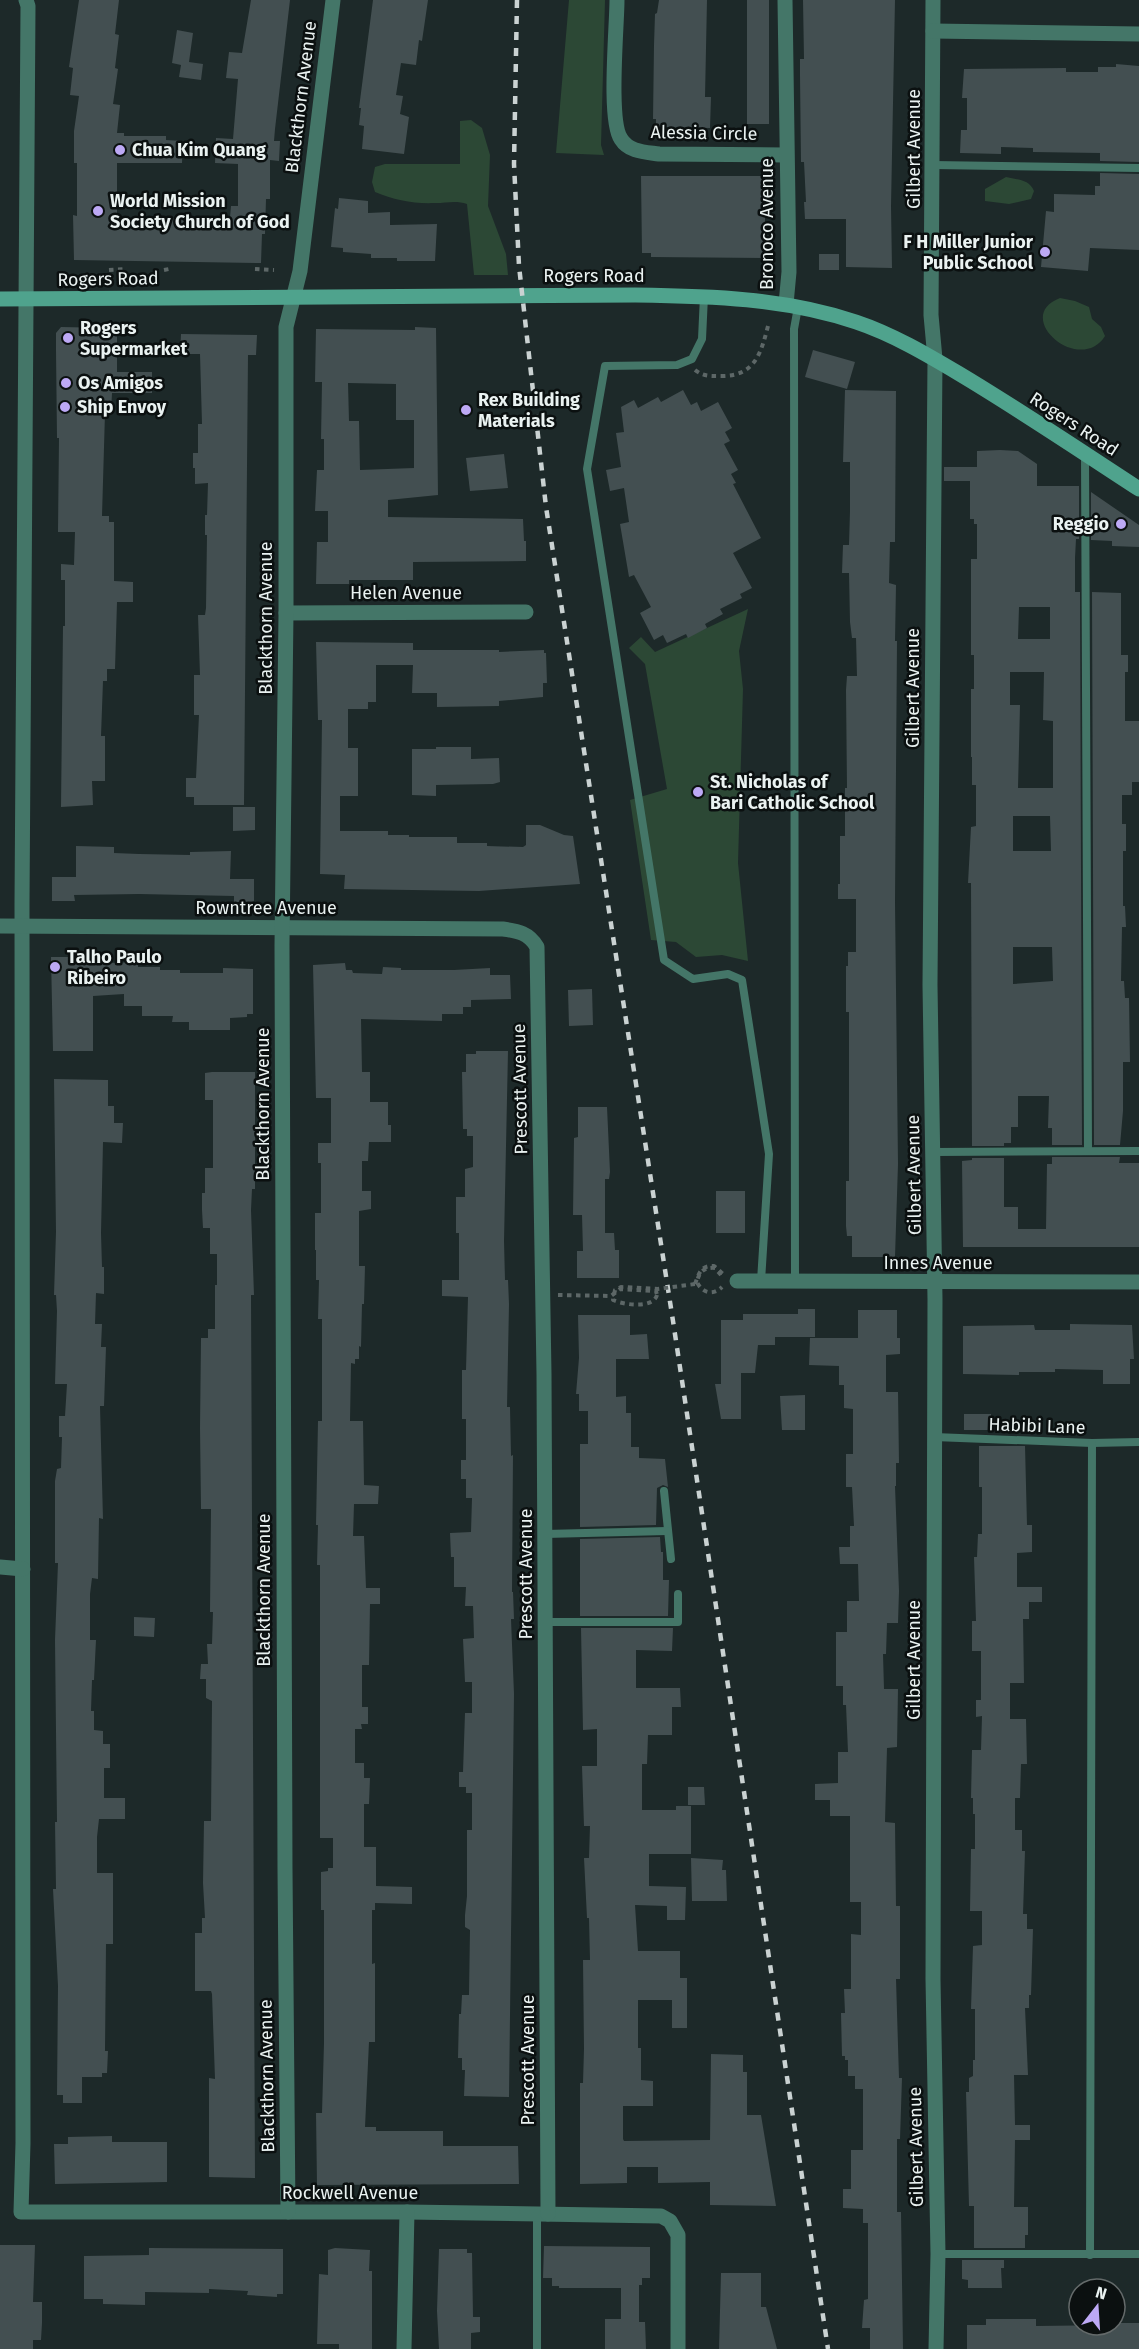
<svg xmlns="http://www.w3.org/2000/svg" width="1139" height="2349" viewBox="0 0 1139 2349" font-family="'Fira Sans',sans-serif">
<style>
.green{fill:#2c4835}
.building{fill:#434f51;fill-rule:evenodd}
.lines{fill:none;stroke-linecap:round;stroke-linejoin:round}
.path{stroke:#5d6767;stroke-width:4;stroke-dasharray:4.5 4.5;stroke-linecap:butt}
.lane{stroke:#447668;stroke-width:8}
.street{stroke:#447668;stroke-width:15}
.secondary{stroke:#4fa38d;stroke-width:15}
.rail{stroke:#cad2d2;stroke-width:4.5;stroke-dasharray:8 8;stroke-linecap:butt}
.path-bridge{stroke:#5d6767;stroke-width:4;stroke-dasharray:4.5 4.5;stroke-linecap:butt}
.poi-dot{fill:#bda9f5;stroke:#0b1010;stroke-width:2}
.labels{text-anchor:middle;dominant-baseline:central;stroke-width:5;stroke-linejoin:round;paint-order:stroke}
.street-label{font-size:18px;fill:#eaf2f1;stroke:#0b1010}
.poi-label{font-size:18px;font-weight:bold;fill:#eaf2f1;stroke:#0b1010;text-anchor:start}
</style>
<rect width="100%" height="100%" fill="#1d2929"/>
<!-- green -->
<g class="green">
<path d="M569,0h36l-4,145 3,10 -48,-2z"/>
<path d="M471,120l11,8 8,27 -2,51 18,48 2,21h-34l-7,-71c-11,-4 -20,-1 -32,-1 -21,1 -41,-3 -60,-11l-3,-10 3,-15 10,-3h75v-43z"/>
<path d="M1006,177c11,3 23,2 28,14l-3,8 -22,5 -24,-3v-12z"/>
<path d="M1060,298l15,3 14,6 3,12 9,8 4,9c-25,40 -94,-19 -45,-38z"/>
<path d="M748,609l-9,42 4,38 -5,174 10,98 -26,-6 -26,2 -20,-15 -25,-2 -21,-140 37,-11 -22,-125 -16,-16 12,-11 14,15z"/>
</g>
<!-- building -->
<g class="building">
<path d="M79,0h40l-4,34 4,1 -4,33 3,1 -5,35 7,1 -3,28h7v3h42v4l17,1 -1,22h-65v59h33v-3l80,-2 1,-11h7v-42l-23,-1 1,-25 17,1 5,-60 -12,-1 3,-26 13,1 9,-53h39l-15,129 -1,12h6l-1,20 -9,-1v39h-4l-1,35h-3l-1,29 -187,-3 -1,-45 4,1v-53h-3v-32l5,-35 -9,-1 3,-27 -4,-1z"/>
<path d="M373,0h55l-6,41 -3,-1 -3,25 -15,-2 -5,32 7,1 -3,18 9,3 -5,37 -42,-5 2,-23 -5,-1 2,-17h-2z"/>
<path d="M659,0h48l-2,97h6l-1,31 -54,-1v-8h-3l1,-74 1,-31 2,-1z"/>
<rect x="747" y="0" width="22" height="124"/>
<path d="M803,0h92l-4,206 1,62 -46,-1v-48h-41l-1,-17h2l-2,-40h-3l-1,-86v-17h4z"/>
<path d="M177,30l16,3 -4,29 14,2 -2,16 -22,-3 2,-12 -9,-2z"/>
<path d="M1116,64l23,2v96l-39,-1v-8l-67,-1v-4l-32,-1v7l-41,-1 1,-23h6v-32h-5l2,-29 102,-1v4h32v-5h18z"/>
<path d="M1100,173l39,1v76l-49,-2 -2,23 -47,-4 5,-56 8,1v-18l41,1v-9h5z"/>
<path d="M641,176h124v82l-114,-1v-4h-9z"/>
<path d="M339,198l29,3v12l22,-1v13l47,-1 -2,37h-38v-3h-26v-4l-28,-2v-4l-12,-1 4,-39 3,1z"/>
<rect x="819" y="254" width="20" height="16"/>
<path d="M61,327l48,1v6h8v38h35v21h-40l-1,20h-6l-3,103h7v6h5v59l19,1v20h-16l-2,67h-8v12h-4l-2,55h4v45h-13l1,24 -32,2 2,-181h2v-46h-4v-16l13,1 1,-33h-17l1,-94h-2l-1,-87v-18z"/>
<path d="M415,327l21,1 2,167 -50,5v17l135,2 1,22h2v20l-113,1v18h-64v4h-33l1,-42h11v-31h-13l2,-41h7v-31h-3l1,-57h-7l1,-53 99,1zM348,383l48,1v36h18v48l-54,2 -1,-49h-10z"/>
<path d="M181,334l76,1 -1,20h-8l-4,450h-50v-8h-8v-19h10l3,-63h-5v-40h6l-2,-60h7l1,-7 1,-73h-2v-20h2l1,-32 -13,1v-16h-2v-15h5v-29h4l-2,-70h-20z"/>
<path d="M813,350l42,12 -8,27 -42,-12z"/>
<path d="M683,390l8,15 6,-3 4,9 17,-9 14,26 -7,4 5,9 -6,3 14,26 -7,4 5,9 -3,1 28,54 -28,15 19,35 -12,6 2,4 -22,11 3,5 -18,10 2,4 -19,10 -2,-4 -19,9 -4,-8 -9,5 -14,-27 11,-6 -17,-32 -5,2 -9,-53 9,-2 -5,-34 -14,3 -4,-21 15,-3 -5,-34 8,-1 -3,-25 13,-7 4,8 20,-11 3,5z"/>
<path d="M845,390l51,1 -1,151h-5l-1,41 7,2 -1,56h2l-2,261 3,262 -3,93h-43v-21h-5l-1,-10v-45h3v-169h-3v-46h2v-14h8v-53h-18v-15h2v-48h5v-48h2l-1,-98 1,-14h10l-1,-38h-4l-2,-16 -1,-49h-7l1,-28h6l1,-34v-49h-7z"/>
<path d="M1000,450l18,1 19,13v22h42v53h-3l-1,19v34h5l2,553h-30v-17h-4l1,-32h-31v31h-7v16h-7v3h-32l-1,-263h-3l3,-56 5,-1v-41h-4v-28h-1v-68h3v-34h-3v-96h6v-35h-3v-5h-4v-38h-26v-14h33v-16zM1019,607h31v32h-32zM1010,672h34l-1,48 10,1v67h-35l2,-83h-10zM1013,816h37l1,35h-38zM1013,947h39l1,34 -40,3z"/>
<path d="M504,454l4,34 -38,3 -4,-33z"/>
<path d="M1091,492l48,33v22l-27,-1v-5l-21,-1z"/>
<path d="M1092,592l29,1v62h7v17h-3v49h14v61h-7v13h-10v29h4v27h-3v55h2l1,21h-4l-1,54h3l1,17h4l1,64h-7v49l-3,34h-26z"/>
<path d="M316,642l97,1v7h86v2l45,-2v3h2l1,30h-4v14l-44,4v5l-62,1v-14h-25l1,-28h-37v37h-8v7h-20v39h10v48h-18v35h48v4h21v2h48v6h30v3l36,1 3,-2v-20h14l24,10 9,1 7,48 -101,7 -135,-2 1,-14 -25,-1 2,-154h-4z"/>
<path d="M436,747h35v12l28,-1 1,24 -7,2 -57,1v11l-24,-1v-46h24z"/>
<path d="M233,807h22v23l-22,1z"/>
<path d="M76,846l38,1v6l25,1 51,1v-3l41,-1 -1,28h24v23l-20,1v-7l-95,-2 -65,1 1,6h-23v-24h24z"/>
<path d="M51,957h58v6l29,-1v5h22v3h20v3h43v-5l30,1v45h-6v3l-17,1v12h-41v-8h-17l1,-6h-31v-10h-18v-12l-31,2v55h-40z"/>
<path d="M345,963l1,7h6l1,3 29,1 1,-7 18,1v2h53l36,-2v7h20l1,24 -40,1v7h-8v7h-21v7l-81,-2 1,53h8v30h18v23h3v17h-22l-1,19h-6v30h9v18l-12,2v55h6l-1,38h-2l-1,43 -2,-1v13h-4v5l-4,-1 -1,58h13l1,64 15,1 -1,18h-24l-1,32h11l2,52h14v16h-10l-1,61h-7v42h6v17h-7l1,5h-7v34h9v15h6l-1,26h-5v43h12v39l36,1v17l-37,-1v7h-3v54l3,-1v79h-6l-4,85h11v4h67v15h75l1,38 -202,1 -1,-72h6l2,-70v-133h-3v-38l7,-1v-3h5v-30h-13v-273h-3l1,-40h-2l2,-104h4v-102h-4l1,-39h-3v-30h-1v-37h6v-50h-3v-20h13v-45h-15l-3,-133z"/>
<path d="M592,989l1,36 -24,1 -1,-36z"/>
<path d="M476,1051h32l-4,190 1,39h3l1,24 -2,103h3l1,49 2,-1 -1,137h1l1,27h-3l3,75 -5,403 -45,-1 1,-26h-3v-12h-4l1,-44h2l1,-19h7l1,-65 -5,-3v-12l2,-19v-66h5v-37h-6v-6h-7v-15h4l2,-59h7v-31h-7l-2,-43 11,-1 -1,-32h-8l1,-19h-12v-30h-3l-1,-24 21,-1 1,-34h-6v-19h-5v-19h5v-41h-4v-49h4l2,-73 -26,-1v-16h17v-47h-3v-36h9v-28l8,-2v-31h-6v-7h-4l-1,-57h4v-18h10z"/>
<path d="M212,1072h43v117h-3l-1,21 3,85h-3l4,883 -46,-1v-99l6,1 -3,-85 -1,-3h-16v-58h7v-15h3l-2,-35 1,-62h7l1,-120 -6,-3v-19h-6l1,-15h7l-1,-20h5l1,-32h-3l1,-103h-10l-1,-81 1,-90h7v-9h7v-44h2v-31h-7v-26h-7l-1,-18v-17h3v-25h8v-68h-8v-27z"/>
<path d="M54,1079l54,1v26h6v17h9l-1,20 -19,-1 -2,91 1,34h2v27l-8,-1 -1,31h7l-1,23h5l-2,59h-4l3,113 -4,-1 -1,61 -6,-1 -2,16v46h6l-2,40h-2l-1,31h3v19l9,1v13h7v24h-6v30h21v21h-26l-2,18v36h16v71h-7l-1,107h3l-1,22h-5v4h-20v26h-19v-8h-6l1,-109 -5,-97h3l-1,-67h2l-2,-182 3,-77h-3v-82l2,-12 4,-1 1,-31h-3v-21h6l2,-32h-12l2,-73 -1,-16h-2l2,-63z"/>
<path d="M578,1107h29l3,65 -1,7h-4v54h9l1,17h4v28h-42v-27h6l-1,-36h-9l1,-77 4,-1z"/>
<path d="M1052,1157h68l-1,6h20v84h-176l-1,-86 10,-1v-2h32v49h14v22h28l1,-65h5z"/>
<rect x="716" y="1191" width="29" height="42"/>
<path d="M798,1309h17v28h-40v8h-17l-3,28h-14v46h-20l-6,-35h6v-64h22v-6h55z"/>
<path d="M858,1310h39v28h3v16l-14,1v37h12l1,71h-3v23h-1l4,105 -1,32h-11l-1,31h-3l1,35h14l-1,58 -10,1 -2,74 10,1 1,83h4v73h-4l3,99h3l-2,61h-3v73h4l2,137h-33v-21h-8l2,-28 4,-1v-76h-5v-14l-20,-1v-19h8v-39h12v-61h-8v-13h-7v-16h-3v-4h-3l-1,-43h4l-1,-24h7v-55l10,1v-33h-11v-86h-20v-16h-15v-16l23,-1v-31h10l-2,-47h-3v-19h-7v-54h11v-31h12l-1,-37h-18l-1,-17h11v-21h4l-2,-39h-6v-33h7v-45l-9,-1v-23h-5v-19l-30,-1 1,-27h48z"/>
<path d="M578,1315h52v20l17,-1 2,25h-33v38l10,-1v17h5v34h8v11l26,1 3,28 -5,-2 -6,3 -1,37 -76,2v-83h8v-33h-9v-17h-3l3,-36z"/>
<path d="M1070,1324l62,1 2,34h-4v25h-27v-14l-48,-1v3h-36v3l-56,-1v-48l71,-1 1,5h35z"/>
<path d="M805,1395v35h-23l-2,-34z"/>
<rect x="964" y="1414" width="27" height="16"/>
<path d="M979,1446h46l2,79h5v27l-15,1v34h25v15h-13v17h-6l1,64h-14v36h16l1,45h-6l-1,34h-5v32h7v21h3l-2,63h4v15h6l-2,66h-2v13h-4l3,67h-14l1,50h15v15h-15l-1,67h14v28h-3v13h-51v-42h-5l-3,-114h3v-14l4,-2v-16h2v-51h-4l2,-63 9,-1v-34h-12l1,-62h4v-35h-2v-16h-2l1,-48h9l1,-34 -6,1v-17h5v-49h-9v-30h4l-2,-64h3l1,-23h4v-47h-3z"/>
<path d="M660,1537l1,15h2v28h6l-1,36h-88v-77z"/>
<path d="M134,1617l21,1 -1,19 -20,-1z"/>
<path d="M581,1628h92l-1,23 -36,-1v38h44l1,19h-9v28h-24l-1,29h-5v46h34v-4h15v48h-42v32l37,1 -1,33h-18v-14l-32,-1 3,46h42v27h7v50h-15v-28h-34v48h3v32l12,1v25h-30v33l1,2 86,-1 1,-86 32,1v17h4v43h14l15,91 -66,-1v-23l-52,1v-16h-31v16l-47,1v-101h3l1,-34 -1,-89h7l-1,-42h-2l-3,-60h5l1,-32h-6l-2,-60h15v-37l-14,1z"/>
<path d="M688,1787h16l1,18h-17z"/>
<path d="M691,1858l32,2 -1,10h4l1,31h-35z"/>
<path d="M112,2136v6h55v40l-112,2 -1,-40h14v-7z"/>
<path d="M0,2245h35l-2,57h9v21l-1,17h-8v9h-33z"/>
<path d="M544,2246l106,1v31h-8v7h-3v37h6l1,27h-41v-30h16v-31h-62v-2h-7v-8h-9z"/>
<path d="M149,2248l134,1v45h-6v3l-30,-2 1,-4 -39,-2v4l-64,-1v13l-42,-1v-5h-19v-43l65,-1z"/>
<path d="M335,2248l35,2 -1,21h3v78h-33v-5h-22l2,-70 9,1v-25z"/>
<path d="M439,2249h28v4h5l1,64h7v15l-9,1v16h-32l-2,-38z"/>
<path d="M962,2260h42v8h-3l1,20h-34v-8l-6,-1z"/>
<path d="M721,2273h40v34h5l11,42h-58z"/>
<path d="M986,2319h50v7l79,-1v-2h24v26h-172v-24h19z"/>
</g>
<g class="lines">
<!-- path -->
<g class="path">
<path d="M255,269l19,1"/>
<path d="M109,270l18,-1"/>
<path d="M164,270l5,-1"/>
<path d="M695,370c9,7 16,6 27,6 33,0 39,-23 46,-50"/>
<path d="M721,1275l-6,-7c-11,-1 -16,4 -18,14 5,11 16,14 25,5"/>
<path d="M695,1284c4,-10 5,-19 19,-18l9,8"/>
<path d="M558,1295l53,1 9,-7 36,2 1,4"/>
</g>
<!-- lane -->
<g class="lane">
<path d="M933,165l206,3"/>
<path d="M704,296l-2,43 -10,20 -15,6 -72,1 -18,103 77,491 29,19 35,-5 14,6 27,174 -8,127"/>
<path d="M1085,455l3,695"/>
<path d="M934,1152l205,-1"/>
<path d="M795,1281l-1,-952 4,-22"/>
<path d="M934,1437l158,6 47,-1"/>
<path d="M664,1491l7,68"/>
<path d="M545,1534l122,-3"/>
<path d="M545,1622h133v-28"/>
<path d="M537,2214v135"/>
<path d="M938,2254h201"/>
<path d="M1090,2255l2,-812"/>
</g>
<!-- street -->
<g class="street">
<path d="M26,0l2,6 -6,898 1,1239 -2,69h386l254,4 9,5 8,14v114"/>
<path d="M617,0c0,26 -9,121 4,139 8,13 24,13 38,15l127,1"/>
<path d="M785,0l4,272 -3,32"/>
<path d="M933,0l-2,315 4,44 -5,626 5,314 -2,680 5,275 -2,95"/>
<path d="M933,31l206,3"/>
<path d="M286,613l240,-1"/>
<path d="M0,926l503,3c15,2 26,4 34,18l7,427 4,840"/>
<path d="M737,1281l402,1"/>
<path d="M0,1567l23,2"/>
<path d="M288,2212l-3,-343 -3,-924 4,-332v-286l14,-56 33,-271"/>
<path d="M404,2349l3,-137"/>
</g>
<!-- secondary -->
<path class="secondary" d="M0,299l635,-4c75,1 150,3 221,27 36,12 70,32 102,51 62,37 121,77 181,116"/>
<!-- rail -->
<path class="rail" d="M517,0l-3,164 5,102 27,241 127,814 155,1028"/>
<!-- path-bridge -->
<path class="path-bridge" d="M657,1295c-4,14 -33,10 -44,5l2,-10 6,-3 37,2 37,-5"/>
</g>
<!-- markers -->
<g class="poi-dot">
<circle cx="120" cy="150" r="6"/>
<circle cx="98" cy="211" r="6"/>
<circle cx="1045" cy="252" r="6"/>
<circle cx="68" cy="338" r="6"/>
<circle cx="66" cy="383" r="6"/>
<circle cx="65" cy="407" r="6"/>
<circle cx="466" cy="410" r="6"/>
<circle cx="1121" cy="524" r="6"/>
<circle cx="698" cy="792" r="6"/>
<circle cx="55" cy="967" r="6"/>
</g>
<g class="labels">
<!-- street labels -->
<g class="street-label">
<text transform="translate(301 97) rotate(-83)">Blackthorn Avenue</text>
<text transform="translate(704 133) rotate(1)">Alessia Circle</text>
<text transform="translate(914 149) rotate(-90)">Gilbert Avenue</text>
<text transform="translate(767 224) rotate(-90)">Bronoco Avenue</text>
<text x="594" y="276">Rogers Road</text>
<text transform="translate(108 279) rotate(-1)">Rogers Road</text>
<text transform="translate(1074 424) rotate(33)">Rogers Road</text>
<text x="406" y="593">Helen Avenue</text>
<text transform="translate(266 618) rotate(-90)">Blackthorn Avenue</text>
<text transform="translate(913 688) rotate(-90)">Gilbert Avenue</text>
<text x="266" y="908">Rowntree Avenue</text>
<text transform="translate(520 1089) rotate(-91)">Prescott Avenue</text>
<text transform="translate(263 1104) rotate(-90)">Blackthorn Avenue</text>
<text transform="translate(914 1175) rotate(-91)">Gilbert Avenue</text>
<text x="938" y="1263">Innes Avenue</text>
<text transform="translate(1037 1426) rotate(2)">Habibi Lane</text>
<text transform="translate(526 1574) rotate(-90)">Prescott Avenue</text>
<text transform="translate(264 1590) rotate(-90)">Blackthorn Avenue</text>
<text transform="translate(914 1660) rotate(-90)">Gilbert Avenue</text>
<text transform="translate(528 2060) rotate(-90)">Prescott Avenue</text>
<text transform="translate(267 2076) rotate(-91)">Blackthorn Avenue</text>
<text transform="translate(916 2147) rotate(-91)">Gilbert Avenue</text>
<text x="350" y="2193">Rockwell Avenue</text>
</g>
<!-- poi labels -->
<g class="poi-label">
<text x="132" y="150">Chua Kim Quang</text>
<text x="110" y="201">World Mission<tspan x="110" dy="21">Society Church of God</tspan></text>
<text x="1033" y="242" text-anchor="end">F H Miller Junior<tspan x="1033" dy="21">Public School</tspan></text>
<text x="80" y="328">Rogers<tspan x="80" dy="21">Supermarket</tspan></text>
<text x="78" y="383">Os Amigos</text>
<text x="478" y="400">Rex Building<tspan x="478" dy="21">Materials</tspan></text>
<text x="77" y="407">Ship Envoy</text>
<text x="1109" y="524" text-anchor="end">Reggio</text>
<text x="710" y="782">St. Nicholas of<tspan x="710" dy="21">Bari Catholic School</tspan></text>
<text x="67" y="957">Talho Paulo<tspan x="67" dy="21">Ribeiro</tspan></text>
</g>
</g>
<!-- north arrow -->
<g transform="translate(1097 2307) rotate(17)"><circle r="28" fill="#0b1010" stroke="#646a6a" stroke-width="1.5"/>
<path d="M0-4.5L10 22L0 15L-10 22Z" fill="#bda9f5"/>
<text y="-9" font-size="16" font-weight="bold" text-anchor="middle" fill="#eaf2f1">N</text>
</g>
</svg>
